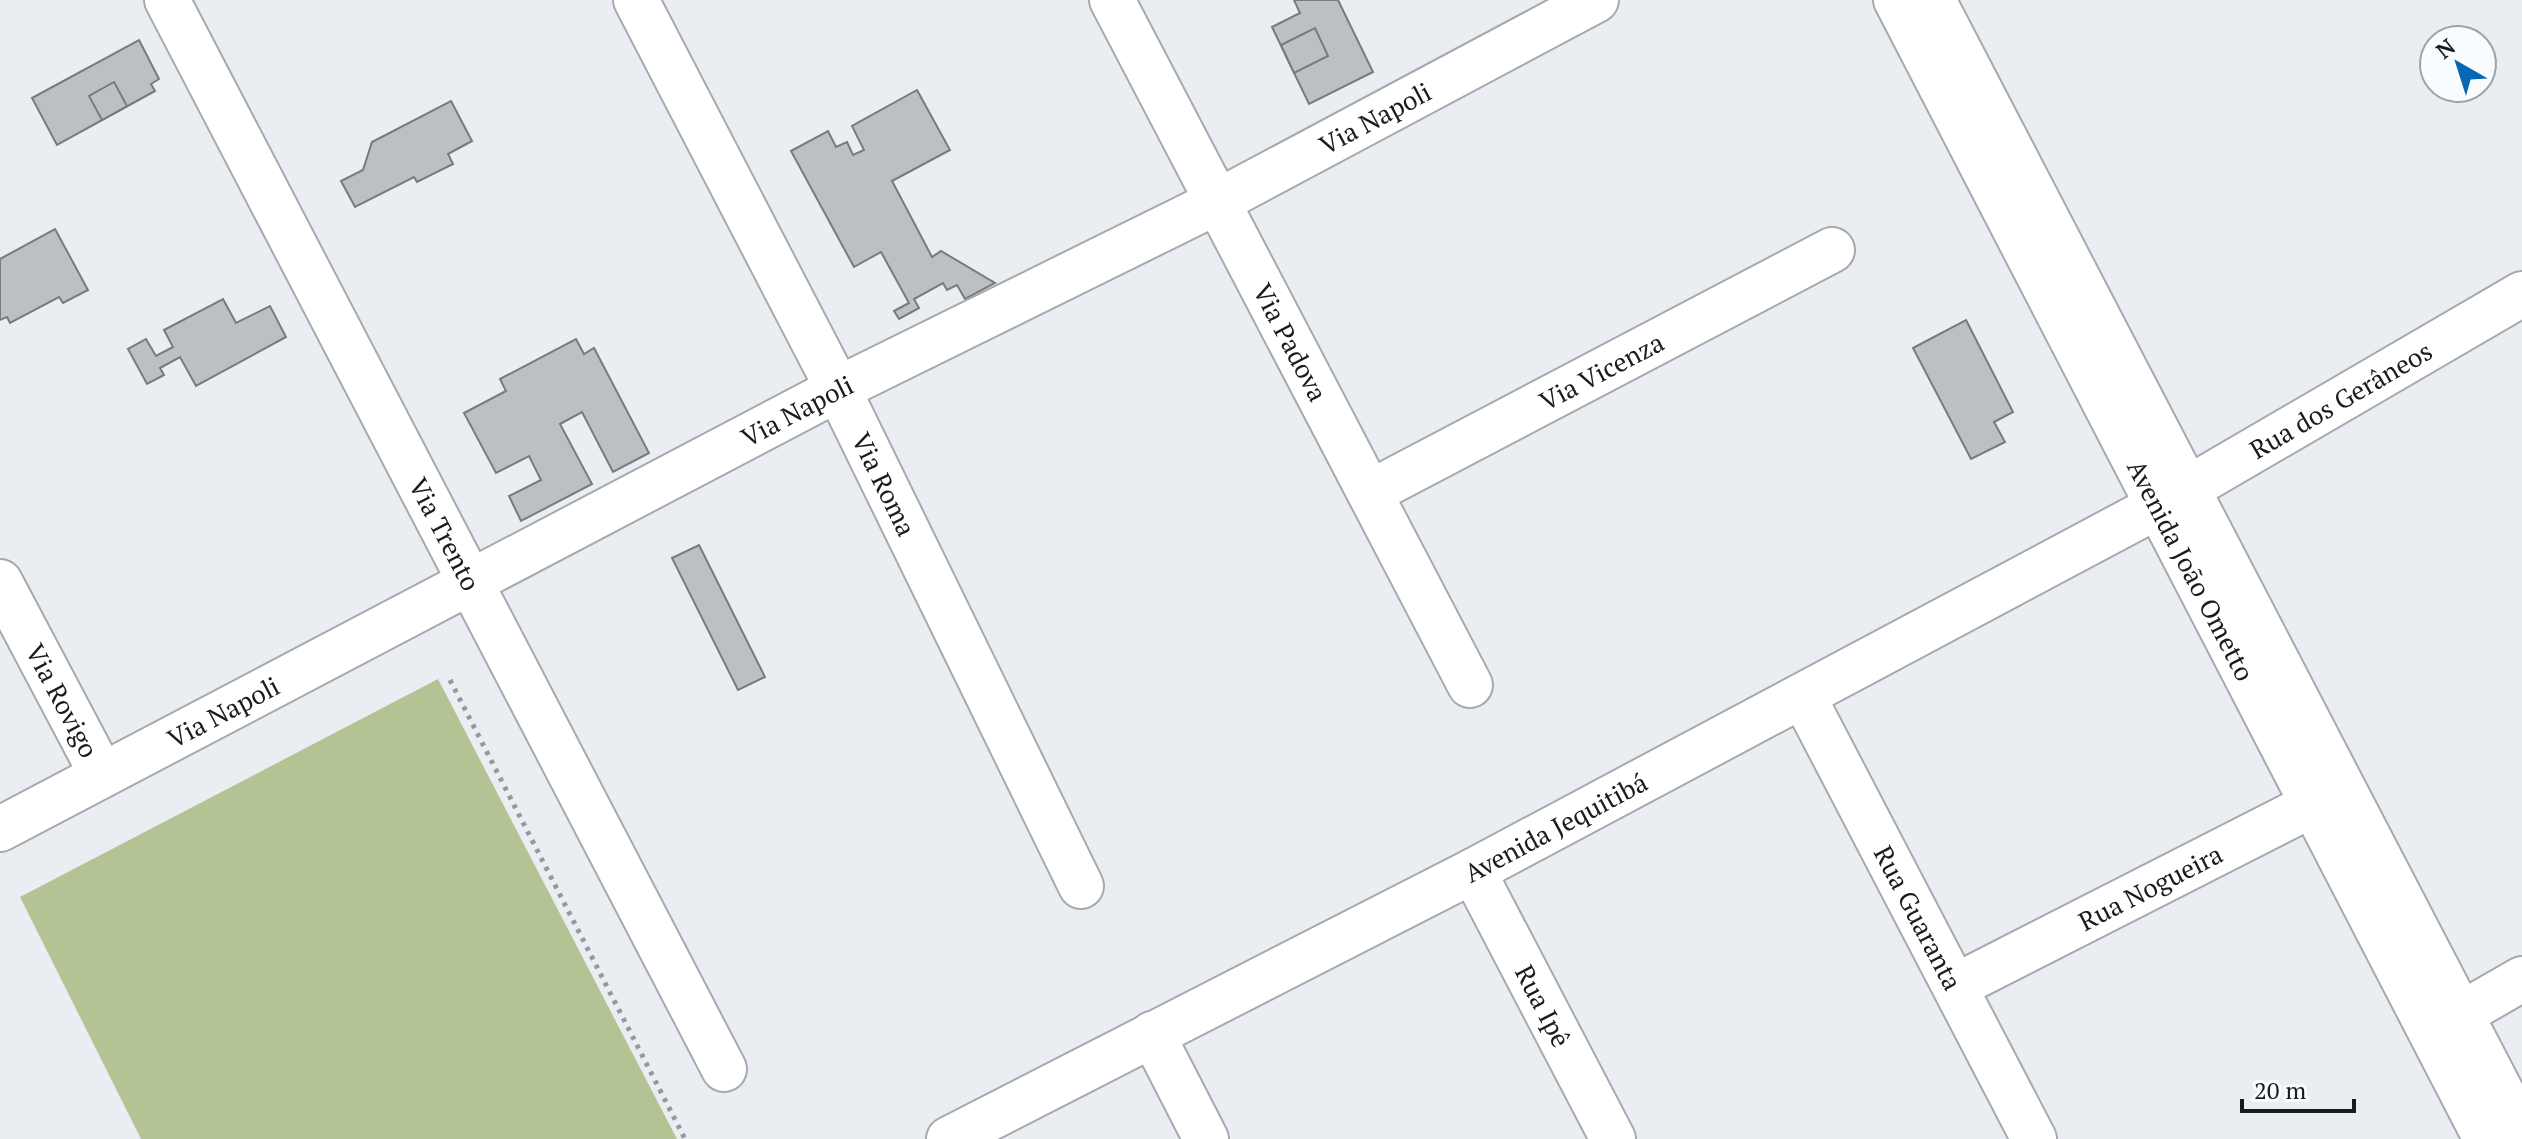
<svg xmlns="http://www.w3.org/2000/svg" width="2522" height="1139" viewBox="0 0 2522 1139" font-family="'PT Serif',serif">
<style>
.green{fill:#b3c393}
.building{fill:#bcc0c5;stroke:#777b7f;stroke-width:2}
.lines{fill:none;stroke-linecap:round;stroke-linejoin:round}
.minor-casing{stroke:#a6aaae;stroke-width:48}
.path{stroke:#96989c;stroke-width:5;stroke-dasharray:4 6;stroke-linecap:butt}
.minor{stroke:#fff;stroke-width:44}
.labels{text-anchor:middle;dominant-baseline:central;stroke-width:8;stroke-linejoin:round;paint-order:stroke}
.street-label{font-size:26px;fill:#1a1b1d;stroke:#f9fcfe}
</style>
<rect width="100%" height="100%" fill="#eaeef3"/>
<!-- green -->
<path class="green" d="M438,679l239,460h-536l-121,-242z"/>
<!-- building -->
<g class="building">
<path d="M1294,0h44l35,72 -64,32 -37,-77 28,-14z"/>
<path d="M1315,28l13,28 -34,17 -13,-28z"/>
<path d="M139,40l20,39 -8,5 4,7 -98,54 -25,-47z"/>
<path d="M114,82l13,24 -25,14 -13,-24z"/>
<path d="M917,90l33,60 -58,31 40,76 9,-6 54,32 -30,16 -8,-14 -10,5 -4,-7 -29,16 5,9 -20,11 -5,-8 15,-8 -28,-51 -27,15 -63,-116 37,-20 8,16 11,-5 6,13 11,-5 -12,-24z"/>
<path d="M451,101l21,40 -24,13 5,10 -36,18 -3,-5 -59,30 -14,-26 22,-11 9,-28z"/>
<path d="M55,229l33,61 -25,13 -4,-6 -49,26 -3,-6 -7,3v-61z"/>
<path d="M223,299l13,24 34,-17 16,31 -90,49 -16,-29 -20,11 4,7 -17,9 -19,-35 18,-10 10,17 17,-9 -9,-17z"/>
<path d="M1966,320l47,92 -19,10 11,20 -34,17 -58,-111z"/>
<path d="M576,339l8,15 10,-6 55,105 -36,19 -31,-60 -22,12 32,60 -71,37 -12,-25 32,-16 -12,-24 -33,17 -32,-60 42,-22 -6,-12z"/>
<path d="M699,545l66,132 -27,13 -66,-132z"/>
</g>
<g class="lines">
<!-- minor casing -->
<g class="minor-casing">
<g id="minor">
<path id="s1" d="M167,0l557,1069"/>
<path id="s2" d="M636,0l202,389 243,497"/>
<path id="s3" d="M1112,0l358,685"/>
<path id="s4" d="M1896,0l590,1139"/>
<path d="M1933,0l589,1132"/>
<path id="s5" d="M1371,492l461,-242"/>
<path id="s6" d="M0,582l102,193"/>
<path id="s7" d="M1803,696l231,443"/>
<path id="s8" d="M0,829l838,-440 381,-188 377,-201"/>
<path id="s9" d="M1473,871l140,268"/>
<path id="s10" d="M1956,986l383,-195"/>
<path d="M2435,1029l87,-50"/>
<path d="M1152,1034l54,105"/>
<path id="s11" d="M949,1139l524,-268 685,-365 364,-212"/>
</g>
</g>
<!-- path -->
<path class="path" d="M450,680l235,459"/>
<!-- minor -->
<use href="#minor" class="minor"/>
</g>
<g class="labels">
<!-- street labels -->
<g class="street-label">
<text stroke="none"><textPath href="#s8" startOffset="1548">Via Napoli</textPath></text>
<text stroke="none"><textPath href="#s3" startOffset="386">Via Padova</textPath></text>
<text stroke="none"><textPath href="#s5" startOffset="260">Via Vicenza</textPath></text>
<text stroke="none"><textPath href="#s11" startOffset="1576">Rua dos Gerâneos</textPath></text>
<text stroke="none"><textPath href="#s8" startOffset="900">Via Napoli</textPath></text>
<text stroke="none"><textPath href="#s2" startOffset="544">Via Roma</textPath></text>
<text stroke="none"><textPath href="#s1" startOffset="602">Via Trento</textPath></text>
<text stroke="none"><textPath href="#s4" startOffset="642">Avenida João Ometto</textPath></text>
<text stroke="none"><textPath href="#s6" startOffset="134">Via Rovigo</textPath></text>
<text stroke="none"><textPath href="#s8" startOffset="252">Via Napoli</textPath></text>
<text stroke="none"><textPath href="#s11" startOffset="682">Avenida Jequitibá</textPath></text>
<text stroke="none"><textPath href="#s10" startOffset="218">Rua Nogueira</textPath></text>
<text stroke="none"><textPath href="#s7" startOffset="250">Rua Guaranta</textPath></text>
<text stroke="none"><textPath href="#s9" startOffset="152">Rua Ipê</textPath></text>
</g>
</g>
<!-- north arrow -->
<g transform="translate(2458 64) rotate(321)"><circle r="38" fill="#f9fcfe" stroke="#a0a2a4" stroke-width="2"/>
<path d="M0-6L14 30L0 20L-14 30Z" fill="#0767b3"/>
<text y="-12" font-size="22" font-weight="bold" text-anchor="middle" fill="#1a1b1d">N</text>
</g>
<!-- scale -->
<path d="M2242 1099v12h112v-12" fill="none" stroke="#1a1b1d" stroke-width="4"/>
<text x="2254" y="1099" font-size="24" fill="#1a1b1d" stroke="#f9fcfe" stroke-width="6" paint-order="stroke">20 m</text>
</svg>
